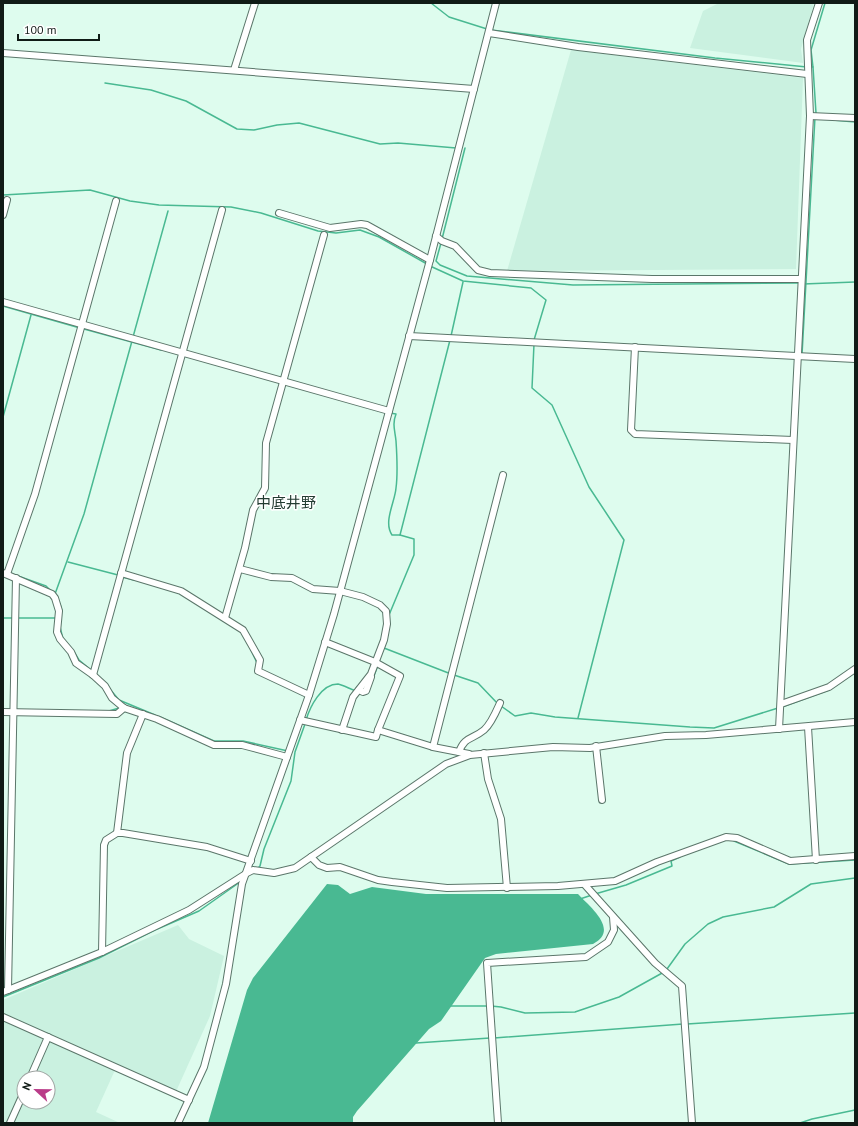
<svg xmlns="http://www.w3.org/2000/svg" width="858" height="1126" viewBox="0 0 858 1126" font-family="'PT Sans','Noto Sans JP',sans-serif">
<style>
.built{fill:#caf1e0;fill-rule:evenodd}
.water{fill:#49b992}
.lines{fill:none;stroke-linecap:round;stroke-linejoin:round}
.stream{stroke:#49b992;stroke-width:1.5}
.minor-casing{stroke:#5b766a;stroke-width:8}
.minor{stroke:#fff;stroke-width:6}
.labels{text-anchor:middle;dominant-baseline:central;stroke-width:3;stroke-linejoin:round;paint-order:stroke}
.quarter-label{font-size:15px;fill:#223b31;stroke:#fff}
</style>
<rect width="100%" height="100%" fill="#defcee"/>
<!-- built -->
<g class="built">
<path d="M719,3h95l-13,46 2,14 -113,-15 13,-37z"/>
<path d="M571,50l232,28 -7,191 -289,2z"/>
<path d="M178,925l11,14 35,17 -14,60 -36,80 -59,-26 -19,42 24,11h-117v-123zM24,1078h24v24h-24z"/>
</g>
<!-- water -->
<path class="water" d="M327,884l11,1 12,9 22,-7 54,7h152c12,13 42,36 15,50l-97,10 -11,4 -44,63 -12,8 -72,82 -4,6v6h-145l39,-133 6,-12z"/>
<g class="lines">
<!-- stream -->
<g class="stream">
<path d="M431,3l18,14 38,12"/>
<path d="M491,30l224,28 92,9"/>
<path d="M811,67h2l-2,-17 14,-47"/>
<path d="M813,67l3,46"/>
<path d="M105,83l46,7 35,11 51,28 17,1 23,-5 22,-2 81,21 18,-1 58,5"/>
<path d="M833,120l22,2"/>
<path d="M3,195l87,-5 40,11 29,4 72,2 30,6 57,18 18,2 24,-3 19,7 48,27"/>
<path d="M442,239l23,-91"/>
<path d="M441,243l-5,18 4,4 27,11 106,9 226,-2"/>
<path d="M430,266l33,15 68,7 15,12 -12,40"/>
<path d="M803,284l52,-2"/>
<path d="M3,306l77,22"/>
<path d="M84,329l77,21"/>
<path d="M451,336l12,-54"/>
<path d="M133,337l35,-126"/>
<path d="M534,344l-2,44 20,17 37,82 35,53 -46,178"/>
<path d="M802,355l13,-238"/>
<path d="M390,413l6,1c-4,10 -1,17 0,27 1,15 2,32 0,47 -1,14 -13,34 -4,47h8"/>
<path d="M3,417l28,-102"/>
<path d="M68,562l50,13"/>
<path d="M18,576l28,10 5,5"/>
<path d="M122,577l12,3"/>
<path d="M55,594l29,-80 48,-173"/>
<path d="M60,604l2,7"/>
<path d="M389,615l25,-60v-16l-14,-4 50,-195"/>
<path d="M3,618h10"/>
<path d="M17,618h40"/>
<path d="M60,627l3,12"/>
<path d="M384,648l67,26"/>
<path d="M251,650l6,13"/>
<path d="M74,652l5,8 12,10"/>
<path d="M454,675l24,8 20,21"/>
<path d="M371,684l7,-19"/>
<path d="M834,687l20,-14"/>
<path d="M109,688l10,12 36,15"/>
<path d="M501,706l14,10 16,-3 24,4 135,10 24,1 64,-20"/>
<path d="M782,707l47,-17"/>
<path d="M109,711l10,-3"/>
<path d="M160,717l54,24h29l45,10"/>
<path d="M306,720c4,-13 15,-36 32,-36 5,1 12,5 18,7"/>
<path d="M734,841l55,23 66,-4"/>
<path d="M257,869l3,-3 4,-17 27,-68 4,-29 10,-28"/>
<path d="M595,894l31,-9 46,-19 -1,-5 9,-4"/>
<path d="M580,899l12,-4"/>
<path d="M667,969l18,-25 23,-20 15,-7 51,-10 37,-23 44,-6"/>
<path d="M3,997l96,-39 56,-28 44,-19 41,-29"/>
<path d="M449,1006h39"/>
<path d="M491,1006l10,1 24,6 50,-1 44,-15 45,-25"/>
<path d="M687,1024l168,-11"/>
<path d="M494,1038l189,-14"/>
<path d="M416,1043l74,-5"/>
<path d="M800,1123l12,-4 43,-9"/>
</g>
<!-- minor casing -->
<g class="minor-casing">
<g id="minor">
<path d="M489,33l89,14 229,27"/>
<path d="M3,53l471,36"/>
<path d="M234,70l21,-67"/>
<path d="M810,116l45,2"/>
<path d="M279,213l51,15 31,-4 6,1 63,35"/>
<path d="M3,215l4,-15"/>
<path d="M436,236l6,5 13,5 23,24 12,3 162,6h148"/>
<path d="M3,302l386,109"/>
<path d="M409,336l446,23"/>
<path d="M635,347l-4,83 4,4 158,6"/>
<path d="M240,569l31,8 21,1 21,11 27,2 23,6 17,8 6,6 1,13 -3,16 -13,34 -18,23 -11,33"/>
<path d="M3,573l49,21 3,4 4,13 -2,21 3,7 11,13 5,11 17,12 12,11 7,12 12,10 33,11 57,26h28l45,12"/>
<path d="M121,573l60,18 62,39 17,30 -2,11 51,24"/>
<path d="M7,574l28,-80 81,-293"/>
<path d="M225,618l20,-70 8,-38 12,-22 1,-45 58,-208"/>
<path d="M325,642l50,20 25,14 -22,54"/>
<path d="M93,675l129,-465"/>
<path d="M359,690l4,2 3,-1 5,-14"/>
<path d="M781,704l48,-17 26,-18"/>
<path d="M3,712l114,2 7,-6"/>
<path d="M300,720l76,17 2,-7 55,17 36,7"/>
<path d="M808,727l8,133"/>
<path d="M779,729l31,-613 -3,-76 12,-37"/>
<path d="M596,746l6,54"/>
<path d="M433,747l70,-272"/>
<path d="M459,752c6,-16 13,-12 25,-22 7,-6 12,-18 16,-27"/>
<path d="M484,753l4,26 13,40 6,69"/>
<path d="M117,833l10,-80 16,-39"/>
<path d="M311,857l8,8 8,3 13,-1 38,13 14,2 55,6 111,-2 57,-5 42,-19 69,-25 11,1 53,23 65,-5"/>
<path d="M585,885l70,78 27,23 10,137"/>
<path d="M102,952l2,-107 2,-5 11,-7h6l84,14 44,14"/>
<path d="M8,990l8,-412"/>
<path d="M3,992l99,-40 87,-42 58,-37 6,-3 21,3 21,-5 151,-104 24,-9 83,-8 37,1 75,-12 41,-1 149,-13"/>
<path d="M3,1017l186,83"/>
<path d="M30,1078l18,-41"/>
<path d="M10,1123l14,-31"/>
<path d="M178,1123l26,-56 22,-83 16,-100 67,-189 25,-81 96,-354 66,-257"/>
<path d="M498,1123l-11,-160 99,-6 22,-15 6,-12 -1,-13"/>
</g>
</g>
<!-- minor -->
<use href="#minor" class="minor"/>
</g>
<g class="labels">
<!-- quarter labels -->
<g class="quarter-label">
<text x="286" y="502">中底井野</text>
</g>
</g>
<!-- border -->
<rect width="858" height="1126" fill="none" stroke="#101b16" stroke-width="8"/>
<!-- north arrow -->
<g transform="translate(36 1090) rotate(292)"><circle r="19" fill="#ffffff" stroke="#9fa4a2"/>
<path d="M0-3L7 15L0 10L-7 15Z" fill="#ba3c89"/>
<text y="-6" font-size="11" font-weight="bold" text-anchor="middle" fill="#101b16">N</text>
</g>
<!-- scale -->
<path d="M18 34v6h81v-6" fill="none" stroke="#101b16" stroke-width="2"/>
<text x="24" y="34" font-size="12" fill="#101b16" stroke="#ffffff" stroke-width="3" paint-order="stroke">100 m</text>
</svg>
